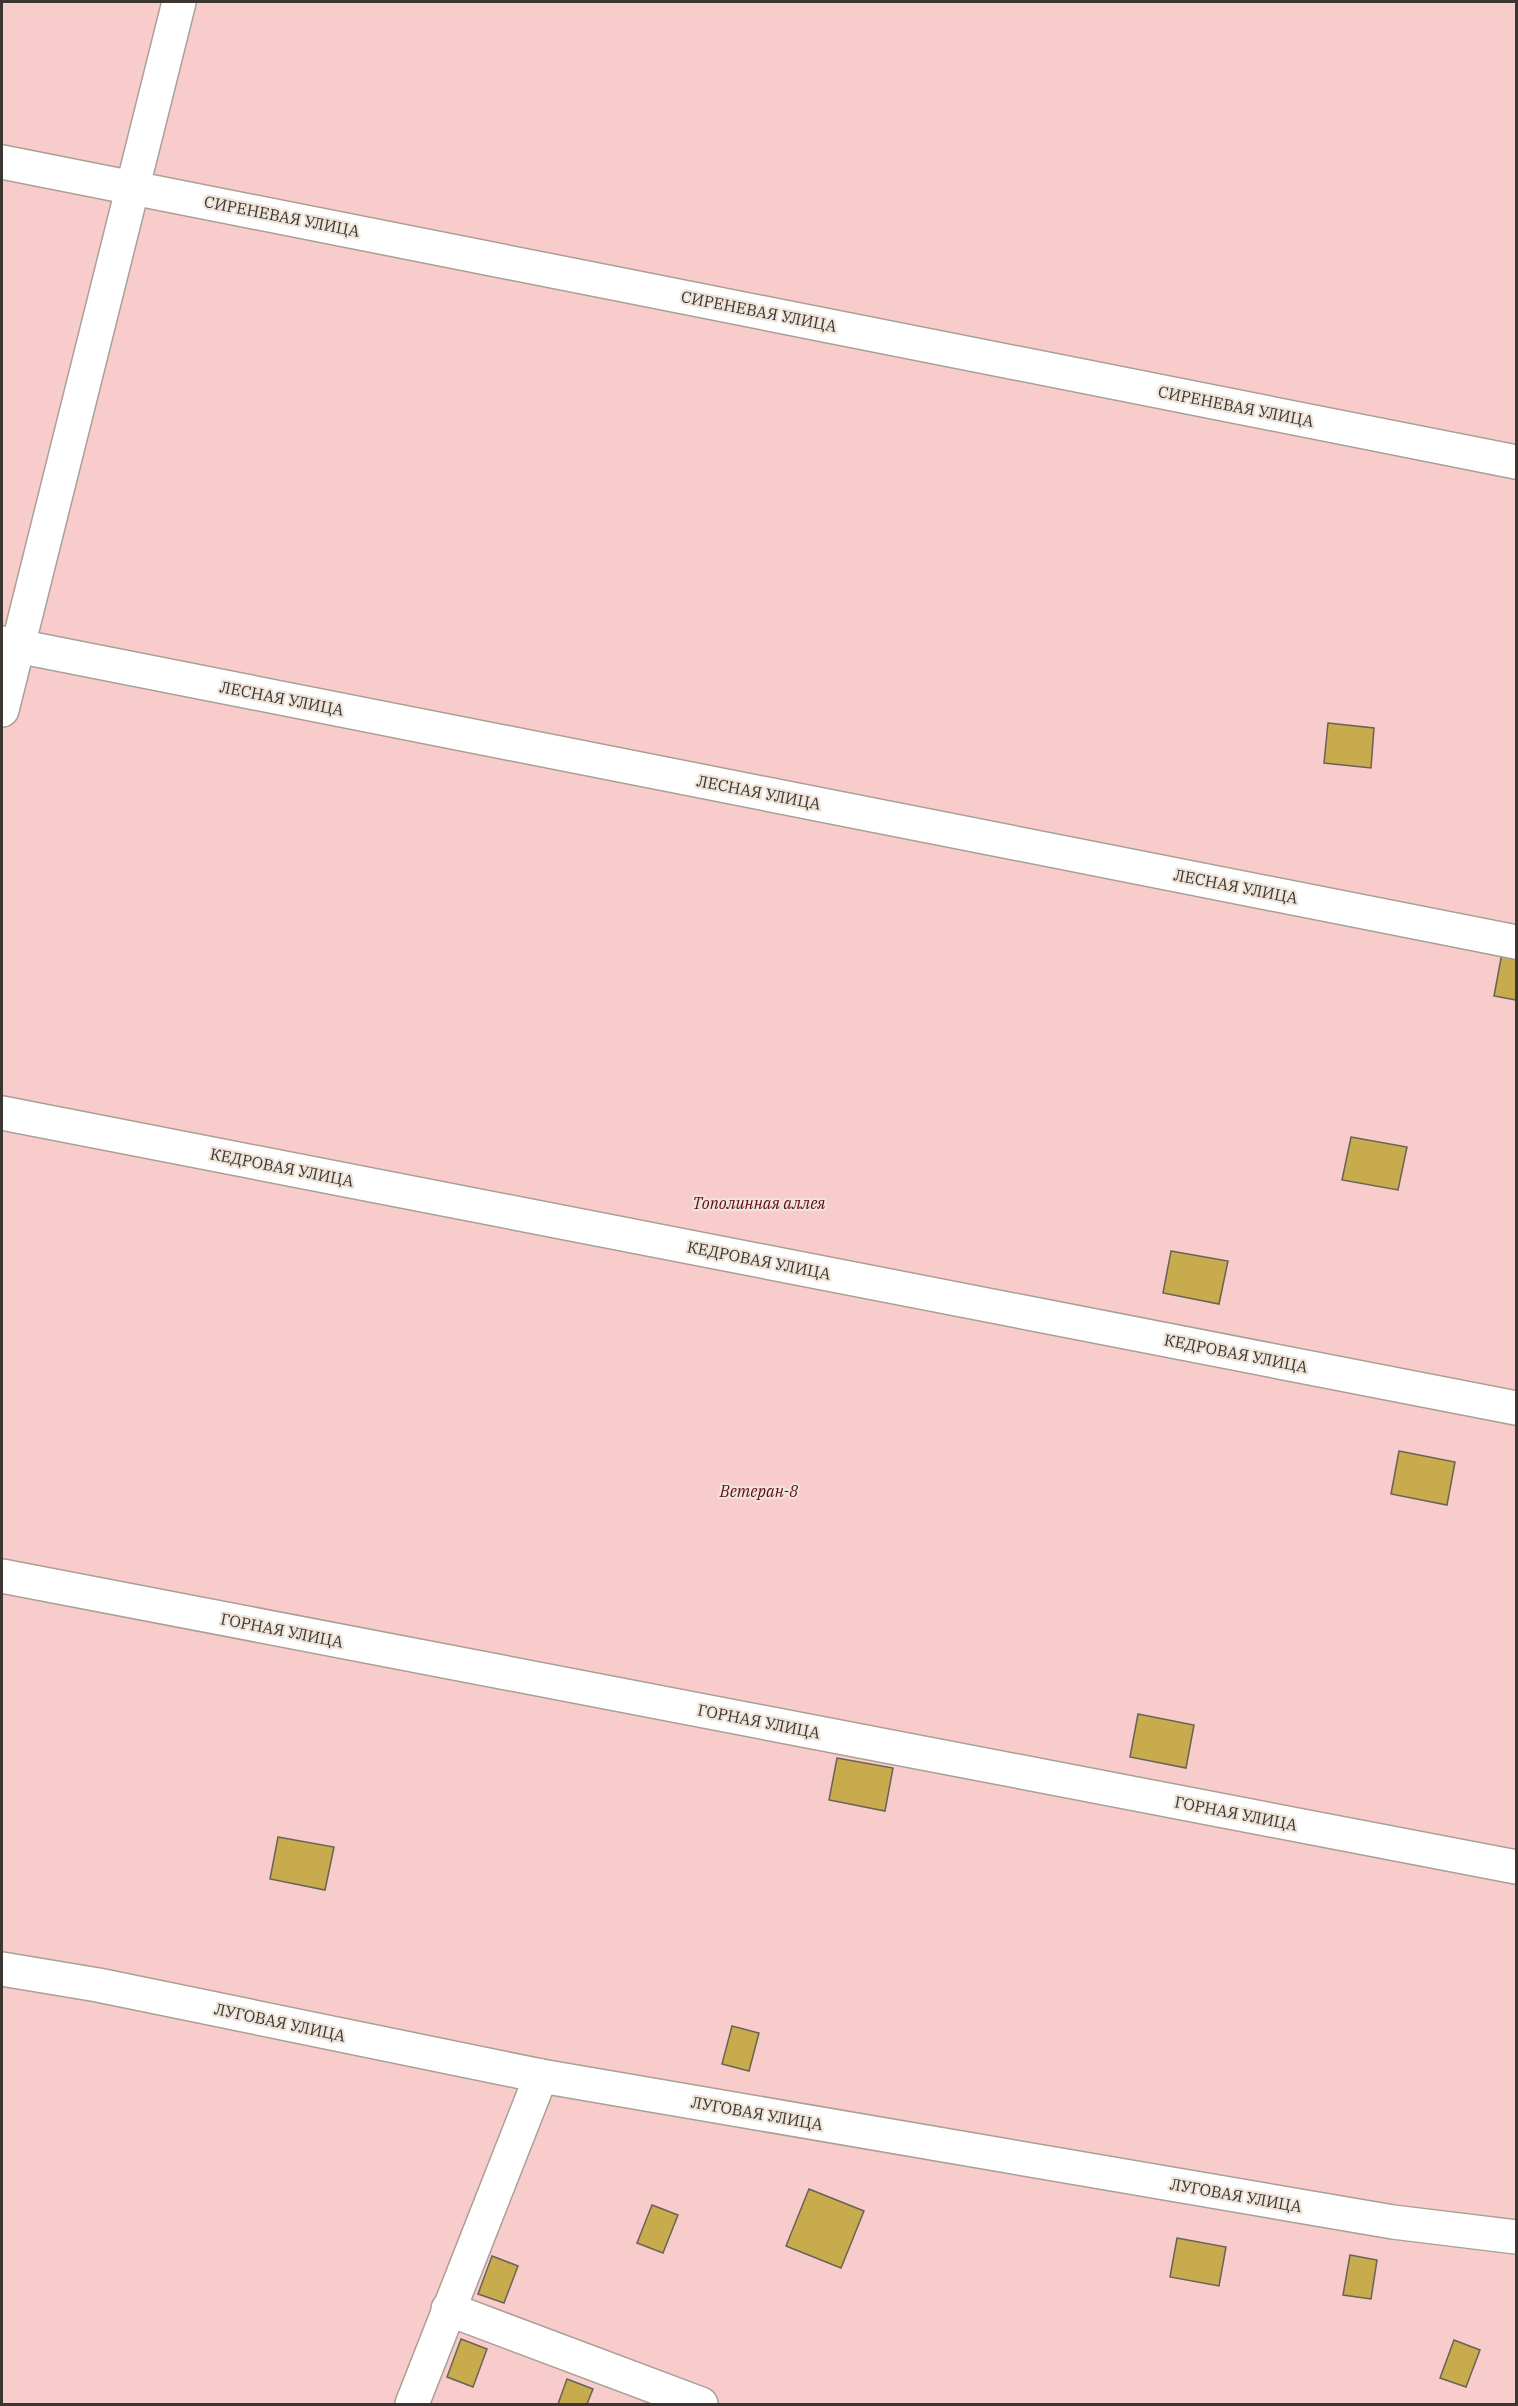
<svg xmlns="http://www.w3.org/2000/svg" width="1518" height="2406" viewBox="0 0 1518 2406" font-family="'IBM Plex Serif',serif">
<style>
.green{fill:#f7ccca}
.building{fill:#c8ab4c;stroke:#676358;stroke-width:1.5}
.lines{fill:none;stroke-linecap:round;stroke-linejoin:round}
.minor-casing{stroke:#aa9f95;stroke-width:36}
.minor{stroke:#fff;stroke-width:33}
.labels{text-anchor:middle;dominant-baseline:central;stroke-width:4.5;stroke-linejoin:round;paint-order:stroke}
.street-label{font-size:16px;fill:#3b3632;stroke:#efe4d9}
.park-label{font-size:16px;font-style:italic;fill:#610915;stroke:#efe4d9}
</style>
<rect width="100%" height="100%" fill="#efe4d9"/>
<!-- green -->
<rect class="green" x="2" y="2" width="1514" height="2402"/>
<!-- building -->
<g class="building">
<path d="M1328,723l46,5 -3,40 -47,-5z"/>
<path d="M1502,953l14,3v44l-22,-4z"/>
<path d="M1351,1137l56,10 -9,43 -56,-10z"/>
<path d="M1171,1251l57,10 -9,43 -56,-11z"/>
<path d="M1399,1451l56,11 -8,43 -56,-11z"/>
<path d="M1138,1714l56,11 -8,43 -56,-11z"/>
<path d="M837,1758l56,10 -8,43 -56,-11z"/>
<path d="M278,1837l56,10 -9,43 -55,-11z"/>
<path d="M732,2026l27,7 -10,38 -27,-7z"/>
<path d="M809,2189l55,22 -23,57 -55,-22z"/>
<path d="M652,2205l26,10 -15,38 -26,-10z"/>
<path d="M1177,2238l49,9 -7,39 -49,-9z"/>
<path d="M1350,2255l27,5 -6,39 -28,-4z"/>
<path d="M492,2256l26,10 -14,37 -26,-9z"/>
<path d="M461,2339l26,10 -14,38 -26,-10z"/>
<path d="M1454,2340l26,10 -14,37 -26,-9z"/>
<path d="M567,2379l26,10 -6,15h-29z"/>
</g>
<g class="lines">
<!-- minor casing -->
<g class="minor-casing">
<g id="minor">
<path d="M2,162l1514,300"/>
<path d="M2,643l1514,299"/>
<path d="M2,710l177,-708"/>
<path d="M2,1113l1514,295"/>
<path d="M2,1576l1514,291"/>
<path d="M2,1969l96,16 443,91 852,146 123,15"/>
<path d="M448,2309l253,95"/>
<path d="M412,2404l129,-328"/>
</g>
</g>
<!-- minor -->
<use href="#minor" class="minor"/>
</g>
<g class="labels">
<!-- street labels -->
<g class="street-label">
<text transform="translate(282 216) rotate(11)">СИРЕНЕВАЯ УЛИЦА</text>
<text transform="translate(759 311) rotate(11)">СИРЕНЕВАЯ УЛИЦА</text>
<text transform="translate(1236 406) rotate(11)">СИРЕНЕВАЯ УЛИЦА</text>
<text transform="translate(282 698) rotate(11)">ЛЕСНАЯ УЛИЦА</text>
<text transform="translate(759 792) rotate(11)">ЛЕСНАЯ УЛИЦА</text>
<text transform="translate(1236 886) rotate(11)">ЛЕСНАЯ УЛИЦА</text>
<text transform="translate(282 1167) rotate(11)">КЕДРОВАЯ УЛИЦА</text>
<text transform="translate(759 1260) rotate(11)">КЕДРОВАЯ УЛИЦА</text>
<text transform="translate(1236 1353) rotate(11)">КЕДРОВАЯ УЛИЦА</text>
<text transform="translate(282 1630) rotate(11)">ГОРНАЯ УЛИЦА</text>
<text transform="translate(759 1721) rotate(11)">ГОРНАЯ УЛИЦА</text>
<text transform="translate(1236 1813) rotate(11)">ГОРНАЯ УЛИЦА</text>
<text transform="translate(280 2022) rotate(12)">ЛУГОВАЯ УЛИЦА</text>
<text transform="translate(757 2113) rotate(10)">ЛУГОВАЯ УЛИЦА</text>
<text transform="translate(1236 2195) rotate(10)">ЛУГОВАЯ УЛИЦА</text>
</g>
<!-- park labels -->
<g class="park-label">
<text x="759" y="1203">Тополинная аллея</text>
<text x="759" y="1491">Ветеран-8</text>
</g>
</g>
<!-- border -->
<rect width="1518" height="2406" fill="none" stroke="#3b3632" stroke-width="6"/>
</svg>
